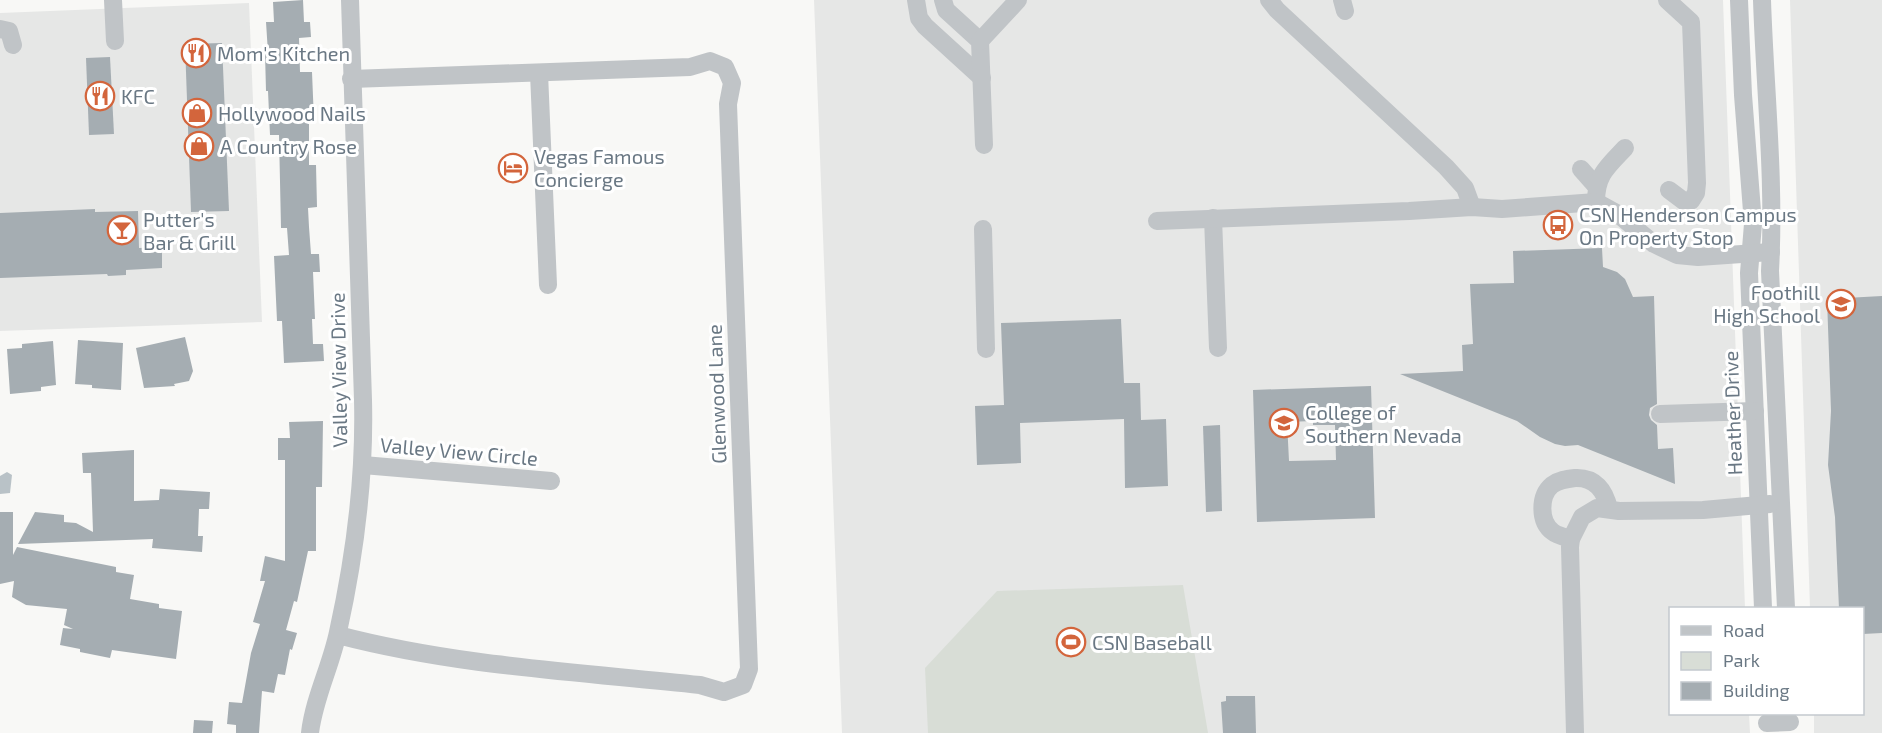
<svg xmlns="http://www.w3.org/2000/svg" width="1882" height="733" viewBox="0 0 1882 733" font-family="'Exo 2',sans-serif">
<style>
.built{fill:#e6e7e6}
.green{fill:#d8ddd6}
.water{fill:#b9c2c7}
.building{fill:#a5adb2;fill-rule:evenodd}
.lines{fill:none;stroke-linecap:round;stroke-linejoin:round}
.minor{stroke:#c0c4c7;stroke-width:18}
.labels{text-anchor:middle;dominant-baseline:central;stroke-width:6;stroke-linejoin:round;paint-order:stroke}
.poi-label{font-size:20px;fill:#6a7884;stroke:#fff;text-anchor:start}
.street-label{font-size:20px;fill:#6a7884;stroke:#fff}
</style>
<rect width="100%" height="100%" fill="#f8f8f6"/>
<!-- built -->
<g class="built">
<path d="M814,0h909l22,608h-75v106h79l1,19h-908z"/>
<path d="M1790,0h92v733h-68v-19h48v-106h-52z"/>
<path d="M249,3l13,319 -262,9v-318z"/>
</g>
<!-- green -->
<path class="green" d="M1183,585l25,148h-280l-3,-65 72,-77z"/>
<!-- water -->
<path class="water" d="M7,472l5,3 -2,18 -10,1v-18z"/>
<!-- building -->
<g class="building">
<path d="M303,0l1,22h6l1,15 -12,1 1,34h12l2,49 -5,1v43h7l1,42 -9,1 1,19 2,27h8l1,18h-7l2,47h-3l1,25h10l1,17 -40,2 -2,-42h-5l-3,-65 15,-1 -2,-27h-6l-2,-93h-9l-2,-44h-2l-1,-38h3l-2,-31h8l-1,-20z"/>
<path d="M222,43l7,168 -38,1 -6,-168z"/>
<path d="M110,57l4,77 -25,1 -3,-77z"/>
<path d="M95,209v3l43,-1 1,37 23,-1v21l-36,2v5l-18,1 -1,-2 -107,4v-65z"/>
<path d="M1602,248l1,19 14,5 8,7 8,18 21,-1 3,108 -7,4 -1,7 2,5 6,5 1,24 15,-1 2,36 -97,-39 -13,1 -10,-2 -15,-7 -23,-16 -117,-47 63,-3 -1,-26 11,-1 -3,-60 44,-1 -1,-32z"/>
<path d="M1882,296v337l-19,1v-25h-24l-4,-92 -7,-52 3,-54 -4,-112z"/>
<path d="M1121,319l3,64h16l1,37 25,-1 2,67 -43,2 -1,-69 -104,4 1,40 -44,2 -2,-59 29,-1 -3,-82z"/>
<path d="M185,337l8,34 -4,10 -15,3 1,2 -31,2 -8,-40z"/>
<path d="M78,340l45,3 -2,47 -29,-2v-3l-17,-1z"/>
<path d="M53,341l3,44 -15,2v4l-31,3 -3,-45 15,-1v-4z"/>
<path d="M1371,386l4,132 -118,4 -4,-132zM1313,421v4h22l1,35 -47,1 -2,-39z"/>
<path d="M323,421l-1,66h-6v64h-8l-11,51 -3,-1 -8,29 11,3 -5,17 -2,-1 -5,26 -7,-1 -4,19 -12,-2 -3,42h-23v-8l-9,-1 2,-22 13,1 9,-50 9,-29 -7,-2 12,-41h-5l5,-25 20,5v-101h-7v-22h12l-1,-16z"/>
<path d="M1220,425l2,86 -16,1 -3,-86z"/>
<path d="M134,450v51l25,-1 1,-11 50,3 -1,17h-10l-1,27h5l-1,16 -50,-4 1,-9 -135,5 17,-32 29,3v7l12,1 17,9 -2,-59h-8l-1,-20z"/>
<path d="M0,512h13v43l4,-8 99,20v5l18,3 -4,24 29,5v4l23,3 -6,48 -64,-9 -2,8 -30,-6v-3l-20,-4 3,-17 10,1 -9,-4 3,-16 -41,-4 -14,-8 2,-16 -14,3z"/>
<path d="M1226,696h29l1,37h-33l-2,-31 5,-1z"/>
<path d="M194,720l19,1 -1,12h-19z"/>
</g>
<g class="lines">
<!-- minor -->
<g class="minor">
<path d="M113,0l2,41"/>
<path d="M916,0l3,18 6,8 57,52"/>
<path d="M943,0l3,10 34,31 4,104"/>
<path d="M1269,0l8,10 169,157 19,21 7,19"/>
<path d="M1342,0l3,11"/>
<path d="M1667,0l24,22 6,161 -1,10 -5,8 -6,1 -16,-12"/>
<path d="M1739,0l4,95 10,129 -4,49 14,335"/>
<path d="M1762,0c3,91 13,180 8,271l16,337"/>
<path d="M0,29l9,2 4,14"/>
<path d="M980,41l38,-41"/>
<path d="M539,73l9,212"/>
<path d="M1581,169l15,17"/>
<path d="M1596,202c0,-27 11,-35 29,-54"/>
<path d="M1213,218l5,130"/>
<path d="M1157,221l252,-10 63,-4 30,2 94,-7 22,12 36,30 23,11 21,2 73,-5"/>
<path d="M983,229l3,120"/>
<path d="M1660,414l95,-3"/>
<path d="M363,465l188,16"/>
<path d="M1571,539c-6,-2 -13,-3 -18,-7 -14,-10 -14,-36 -1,-47 7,-5 14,-6 23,-7 20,-1 30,12 34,31"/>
<path d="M338,635c118,31 241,37 362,50l24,7 19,-7 6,-16 -21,-565 4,-21 -7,-16 -15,-6 -20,6 -339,12"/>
<path d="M1767,723l23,-1"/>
<path d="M310,733c4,-35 21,-67 28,-101 17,-77 27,-153 25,-232l-13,-400"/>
<path d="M1575,733l-5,-186 1,-8 11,-22 15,-9 22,3 84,-1 67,-6"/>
</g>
</g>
<!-- icons -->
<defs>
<g id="restaurant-ring" transform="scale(1.5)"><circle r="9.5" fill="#fff" stroke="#d3653c" stroke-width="1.5"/><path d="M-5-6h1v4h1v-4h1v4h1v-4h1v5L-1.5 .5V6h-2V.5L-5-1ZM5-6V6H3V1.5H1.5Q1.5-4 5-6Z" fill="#d3653c"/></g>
<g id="shop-ring" transform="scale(1.5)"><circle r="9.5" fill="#fff" stroke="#d3653c" stroke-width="1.5"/><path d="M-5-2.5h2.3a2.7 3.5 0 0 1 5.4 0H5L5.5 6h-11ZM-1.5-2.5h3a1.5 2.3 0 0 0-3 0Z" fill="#d3653c"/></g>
<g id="hotel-ring" transform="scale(1.5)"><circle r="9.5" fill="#fff" stroke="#d3653c" stroke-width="1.5"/><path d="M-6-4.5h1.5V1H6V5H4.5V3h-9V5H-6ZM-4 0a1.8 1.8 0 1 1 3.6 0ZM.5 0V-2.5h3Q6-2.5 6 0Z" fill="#d3653c"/></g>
<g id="bus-ring" transform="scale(1.5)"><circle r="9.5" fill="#fff" stroke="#d3653c" stroke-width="1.5"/><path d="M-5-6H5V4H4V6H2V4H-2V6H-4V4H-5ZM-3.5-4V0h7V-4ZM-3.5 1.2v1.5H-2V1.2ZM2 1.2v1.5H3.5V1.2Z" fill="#d3653c"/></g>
<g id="bar-ring" transform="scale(1.5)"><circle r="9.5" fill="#fff" stroke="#d3653c" stroke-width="1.5"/><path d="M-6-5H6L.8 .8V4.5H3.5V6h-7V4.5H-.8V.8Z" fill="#d3653c"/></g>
<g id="school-ring" transform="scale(1.5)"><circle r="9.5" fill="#fff" stroke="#d3653c" stroke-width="1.5"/><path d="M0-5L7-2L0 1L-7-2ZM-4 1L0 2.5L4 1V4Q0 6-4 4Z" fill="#d3653c"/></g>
<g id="university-ring" transform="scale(1.5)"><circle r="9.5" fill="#fff" stroke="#d3653c" stroke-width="1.5"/><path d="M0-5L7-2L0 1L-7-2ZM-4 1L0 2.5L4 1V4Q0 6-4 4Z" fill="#d3653c"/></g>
<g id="stadium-ring" transform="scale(1.5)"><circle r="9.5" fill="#fff" stroke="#d3653c" stroke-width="1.5"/><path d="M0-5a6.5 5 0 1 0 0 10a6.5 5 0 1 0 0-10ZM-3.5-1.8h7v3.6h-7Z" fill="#d3653c"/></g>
</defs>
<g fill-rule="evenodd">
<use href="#restaurant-ring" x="196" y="53"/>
<use href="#restaurant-ring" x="100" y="96"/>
<use href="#shop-ring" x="197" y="113"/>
<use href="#shop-ring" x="199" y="146"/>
<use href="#hotel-ring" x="513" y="168"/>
<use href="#bus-ring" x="1558" y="225"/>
<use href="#bar-ring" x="122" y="230"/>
<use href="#school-ring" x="1841" y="304"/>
<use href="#university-ring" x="1284" y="423"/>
<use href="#stadium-ring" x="1071" y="642"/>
</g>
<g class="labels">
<!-- poi labels -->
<g class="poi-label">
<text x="217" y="53">Mom's Kitchen</text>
<text x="121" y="96">KFC</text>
<text x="218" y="113">Hollywood Nails</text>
<text x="220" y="146">A Country Rose</text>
<text x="534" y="156">Vegas Famous<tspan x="534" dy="23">Concierge</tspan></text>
<text x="1579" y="214">CSN Henderson Campus<tspan x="1579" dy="23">On Property Stop</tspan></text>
<text x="143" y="219">Putter's<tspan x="143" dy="23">Bar &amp; Grill</tspan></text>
<text x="1820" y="292" text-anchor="end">Foothill<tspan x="1820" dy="23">High School</tspan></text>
<text x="1305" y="412">College of<tspan x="1305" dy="23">Southern Nevada</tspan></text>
<text x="1092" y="642">CSN Baseball</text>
</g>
<!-- street labels -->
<g class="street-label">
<text transform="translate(338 370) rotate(-91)">Valley View Drive</text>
<text transform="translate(716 394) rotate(-92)">Glenwood Lane</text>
<text transform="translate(1732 413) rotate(-92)">Heather Drive</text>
<text transform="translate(459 451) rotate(5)">Valley View Circle</text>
</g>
</g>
<!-- legend -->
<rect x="1669" y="607" width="195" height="108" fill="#ffffff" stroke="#c3c9ce" stroke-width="1.5"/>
<rect x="1681" y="626" width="30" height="9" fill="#c0c4c7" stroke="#c3c9ce" stroke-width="1.5"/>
<text x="1723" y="637" font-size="18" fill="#6a7884">Road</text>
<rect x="1681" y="652" width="30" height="18" fill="#d8ddd6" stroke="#c3c9ce" stroke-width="1.5"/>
<text x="1723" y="667" font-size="18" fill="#6a7884">Park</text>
<rect x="1681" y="682" width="30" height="18" fill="#a5adb2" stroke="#c3c9ce" stroke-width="1.5"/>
<text x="1723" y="697" font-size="18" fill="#6a7884">Building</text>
</svg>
